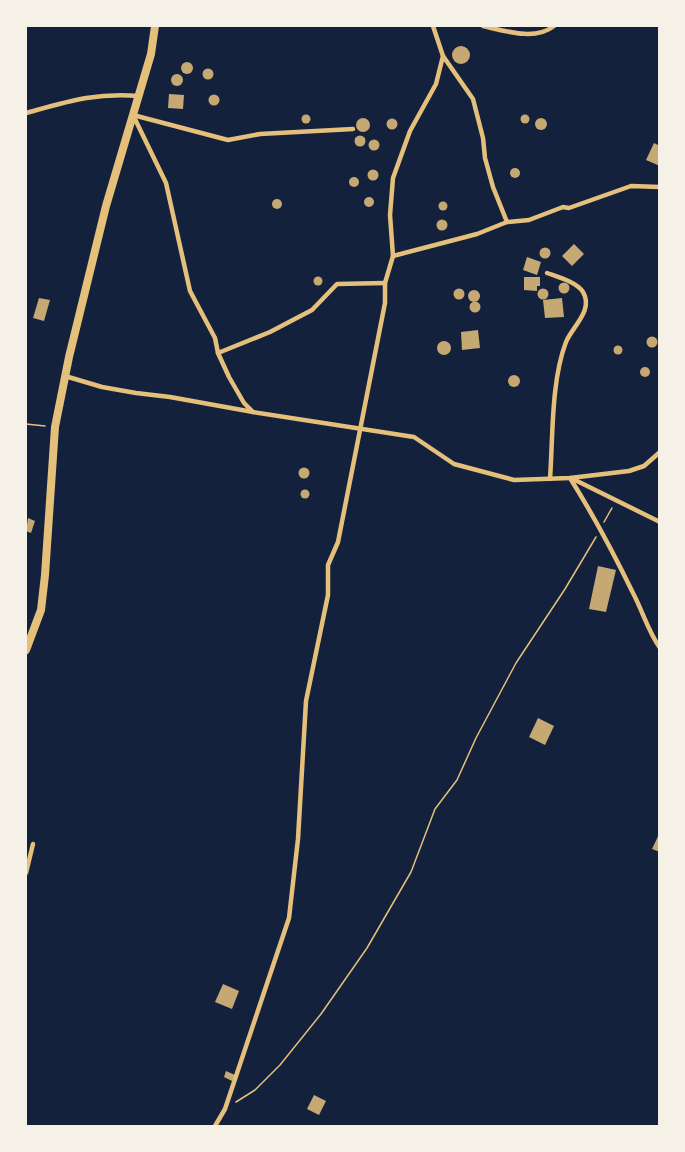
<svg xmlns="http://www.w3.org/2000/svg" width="685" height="1152" viewBox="0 0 685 1152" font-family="Jost,sans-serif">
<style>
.building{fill:#c6a872}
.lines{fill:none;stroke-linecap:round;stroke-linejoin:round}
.path{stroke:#e5c07b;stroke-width:1.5}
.minor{stroke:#e5c07b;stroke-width:4.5}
.primary{stroke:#e5c07b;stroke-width:8}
</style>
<rect width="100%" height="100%" fill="#14213d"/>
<!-- building -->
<g class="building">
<circle cx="461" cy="55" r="9"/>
<circle cx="187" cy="68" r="6"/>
<circle cx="208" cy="74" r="5.5"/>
<circle cx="177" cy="80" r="6"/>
<path d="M169,94l15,1 -1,14 -15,-1z"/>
<circle cx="214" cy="100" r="5.5"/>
<circle cx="306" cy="119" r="4.5"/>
<circle cx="525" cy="119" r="4.5"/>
<circle cx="541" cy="124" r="6"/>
<circle cx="363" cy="125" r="7"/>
<circle cx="392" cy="124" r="5.5"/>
<circle cx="360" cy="141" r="5.5"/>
<circle cx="374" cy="145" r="5.5"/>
<path d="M654,143l6,3v20l-14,-6z"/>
<circle cx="515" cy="173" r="5"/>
<circle cx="373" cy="175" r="5.5"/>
<circle cx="354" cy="182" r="5"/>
<circle cx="369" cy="202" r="5"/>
<circle cx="277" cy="204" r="5"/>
<circle cx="443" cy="206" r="4.5"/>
<circle cx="442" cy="225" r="5.5"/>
<path d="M574,244l10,10 -12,12 -10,-10z"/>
<circle cx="545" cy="253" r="5.5"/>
<path d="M527,257l14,5 -4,13 -14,-5z"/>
<circle cx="318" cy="281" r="4.5"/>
<path d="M524,277h16v9h-3v5l-13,-1z"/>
<circle cx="564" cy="288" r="5.5"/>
<circle cx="459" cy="294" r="5.5"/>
<circle cx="543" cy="294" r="5.5"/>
<circle cx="474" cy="296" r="6"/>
<path d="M39,298l11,2 -6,21 -11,-3z"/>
<path d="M562,298l2,19 -19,1 -2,-18z"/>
<circle cx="475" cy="307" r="5.5"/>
<path d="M478,330l2,18 -18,2 -1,-18z"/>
<circle cx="652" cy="342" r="5.5"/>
<circle cx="444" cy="348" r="7"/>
<circle cx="618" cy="350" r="4.5"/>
<circle cx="645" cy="372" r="5"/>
<circle cx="514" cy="381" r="6"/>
<circle cx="304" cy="473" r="5.5"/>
<circle cx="305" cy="494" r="4.5"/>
<path d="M28,518l7,3 -4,12 -5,-2z"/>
<path d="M598,566l18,4 -10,42 -17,-3z"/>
<path d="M538,718l16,8 -9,19 -16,-8z"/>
<path d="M660,832v20l-8,-3z"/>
<path d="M223,984l16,7 -7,18 -17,-7z"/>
<path d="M226,1071l9,4 -3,6 -8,-4z"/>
<path d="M314,1095l12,6 -7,14 -12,-6z"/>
</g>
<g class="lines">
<!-- path -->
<g class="path">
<path d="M26,424l19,2"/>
<path d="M604,522l8,-14"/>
<path d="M236,1102l19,-12 25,-25 41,-51 46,-66 44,-76 24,-63 22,-29 19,-42 40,-75 49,-74 31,-52"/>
</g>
<!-- minor -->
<g class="minor">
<path d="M433,26l10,30 30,43 10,39 2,20 8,29 14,35"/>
<path d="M483,26c22,5 52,15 71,0"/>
<path d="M26,113c40,-11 70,-21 113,-17"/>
<path d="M133,115l33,68 24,108 25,47 3,15 11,24 15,26 9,9"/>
<path d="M133,115l95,25 32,-6 93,-5"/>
<path d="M393,256l84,-22 30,-12 22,-2 34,-13 6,1 62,-22 29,1"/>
<path d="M547,273c11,4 30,9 36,19 11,18 -11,35 -17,50 -15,39 -13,95 -16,137"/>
<path d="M218,353l52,-21 42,-22 25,-26 48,-1"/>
<path d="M65,376l37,11 34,6 34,4 83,15 161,25 40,27 60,16 56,-2 59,-7 15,-5 16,-14"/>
<path d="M570,478c24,38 44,76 63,115 10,19 15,38 27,55"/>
<path d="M573,479l87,43"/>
<path d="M26,873l7,-29"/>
<path d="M215,1126l10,-17 64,-191 9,-79 8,-138 22,-106v-30l10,-23 47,-239v-20l8,-27 -3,-41 3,-37 17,-47 26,-47 7,-28"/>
</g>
<!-- primary -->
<path class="primary" d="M26,650l15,-40 4,-35 10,-148 14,-70 37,-151 45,-152 4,-28"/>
</g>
<!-- border -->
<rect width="685" height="1152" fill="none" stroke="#f6f1e7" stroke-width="54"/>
</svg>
